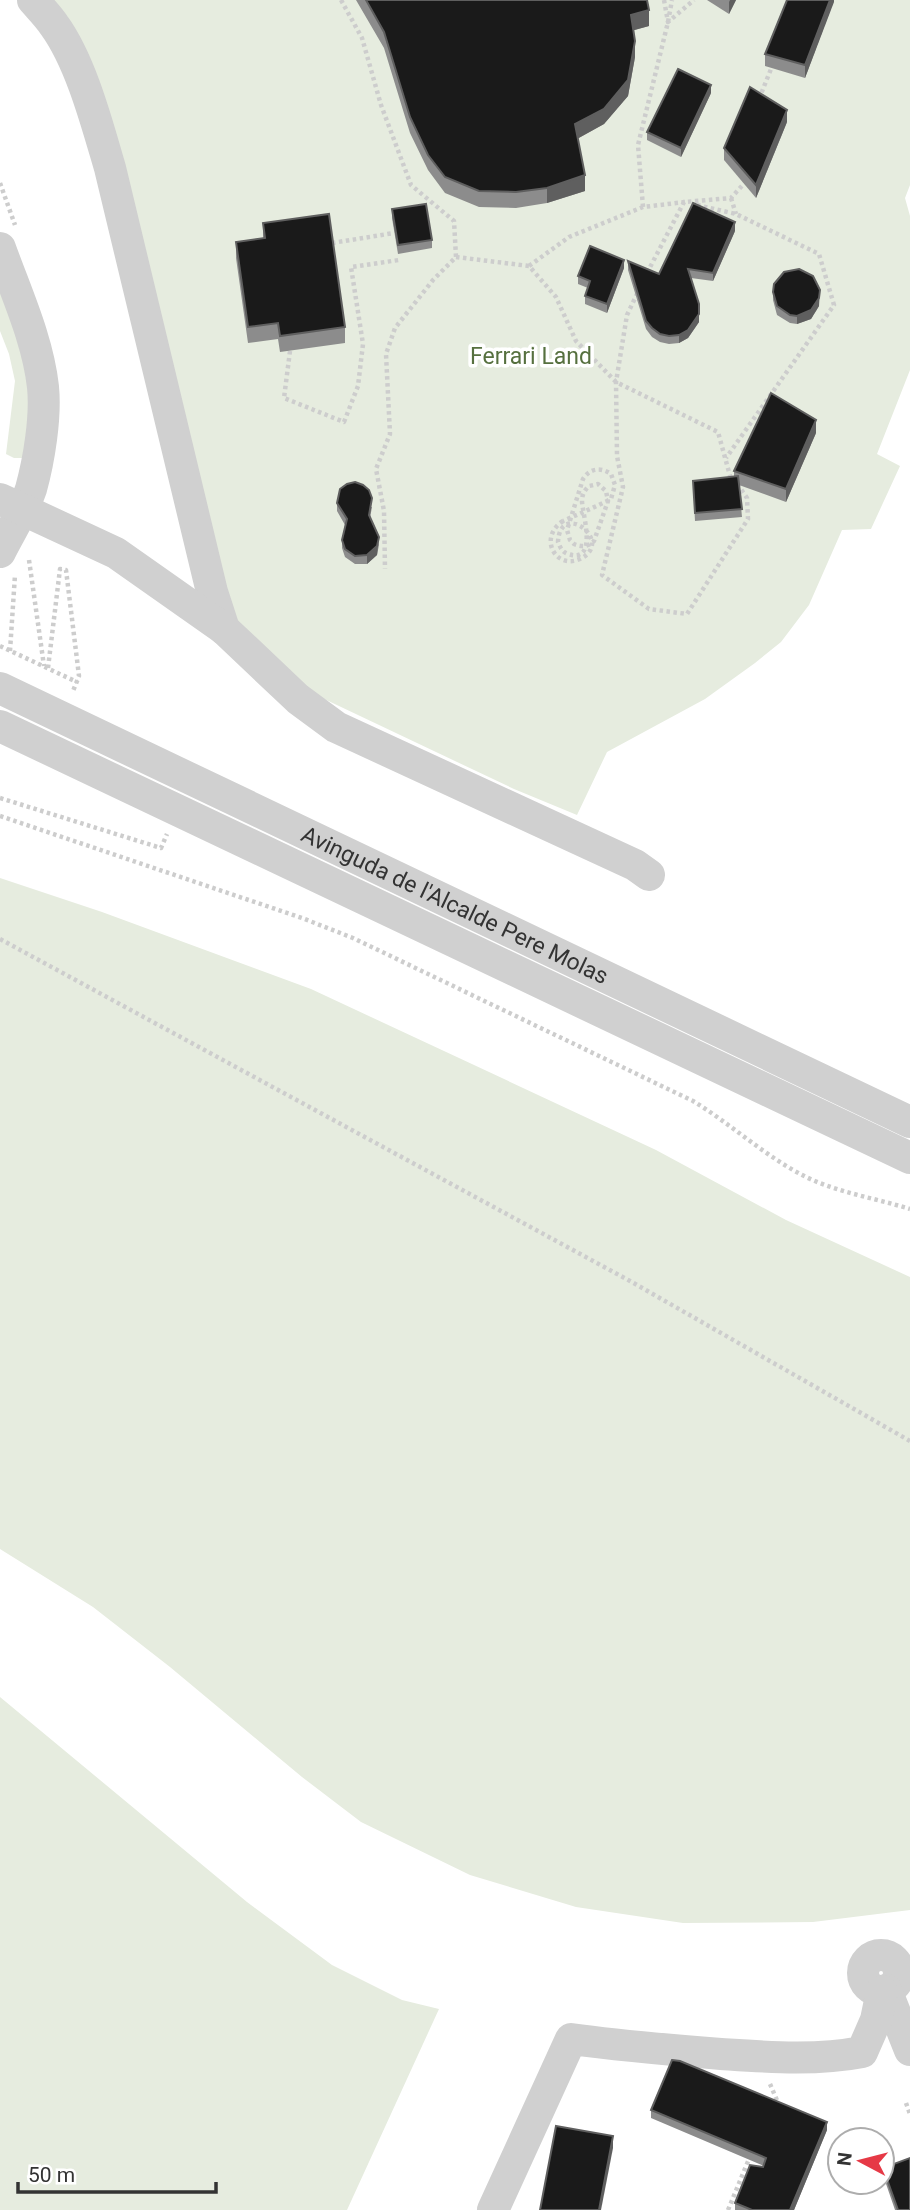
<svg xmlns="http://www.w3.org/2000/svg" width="910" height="2210" viewBox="0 0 910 2210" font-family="Roboto,sans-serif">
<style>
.green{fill:#e6ecdf}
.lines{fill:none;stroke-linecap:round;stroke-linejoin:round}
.path{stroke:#cdcdcd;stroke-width:4.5;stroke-dasharray:3.5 3.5;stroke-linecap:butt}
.minor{stroke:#d0d0d0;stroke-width:32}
.wall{fill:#8c8c8c}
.shaded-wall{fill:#5f5f5f}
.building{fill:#1a1a1a;stroke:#5f5f5f;stroke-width:2}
.labels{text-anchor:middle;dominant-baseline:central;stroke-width:7;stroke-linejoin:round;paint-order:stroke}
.park-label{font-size:23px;fill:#56703f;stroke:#fff}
.street-label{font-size:23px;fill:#333;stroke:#fff}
</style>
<rect width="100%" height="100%" fill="#fff"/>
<!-- green -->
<g class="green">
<path d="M42,0h868v185l-5,13 5,18v154l-33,84 23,12 -29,63 -29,1 -33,75 -28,37 -26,21 -50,36 -98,53 -30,63 -63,-26 -194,-92 -58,-45 -28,-30 -107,-423z"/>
<path d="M0,279l32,100 -8,79h-10l-8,-4 9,-73 -6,-27 -9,-23z"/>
<path d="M0,878l102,34 209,77 345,161 130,70 124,57v633l-97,12 -130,1 -107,-16 -106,-32 -109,-53 -59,-45 -132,-110 -77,-60 -93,-58z"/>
<path d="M0,1697l247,205 85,63 70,35 37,9 -92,201h-347z"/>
</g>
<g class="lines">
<!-- path -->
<g class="path">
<path d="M341,0l21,38 19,67 30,80 43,36 2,36 -23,23 -38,48 -9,26 4,80 -14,35 8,42 1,58"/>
<path d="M664,0l4,22 26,-22"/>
<path d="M759,99l14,-35"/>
<path d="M0,183l15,42"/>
<path d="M731,198l5,16"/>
<path d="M697,205l39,9 83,40 15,51 -108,153"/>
<path d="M643,207l-5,-62 30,-123 4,-22"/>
<path d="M332,243l62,-10"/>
<path d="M456,257l73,9 27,31 20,44 40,41 102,50 14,51 6,2 9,13 1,21 -61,95 -38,-5 -47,-34 21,-88 -6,-31 -1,-74 11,-67 10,-21"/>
<path d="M529,266l40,-29 74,-30 42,-5"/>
<path d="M647,273l37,-71 47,-4 17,-19"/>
<path d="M290,351l-6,47 60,24 14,-36 5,-42 -12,-77 48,-7"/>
<path d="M563,521c-25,16 -8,49 17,38 36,-17 -20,-60 -22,-17 2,5 4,10 10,12 31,10 14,-41 14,-53 0,-7 3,-11 7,-15l9,-2 8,7 2,10 -14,40c-6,6 -13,6 -20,3l-4,-4 -3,-10 16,-51c7,-11 18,-12 28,-5l4,11 -4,14c-16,8 -32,15 -48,22"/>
<path d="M29,560l15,106"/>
<path d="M0,646l77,36"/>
<path d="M10,651l5,-76"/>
<path d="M48,668l12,-99 6,1 13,106 -6,15"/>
<path d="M0,798l161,50 6,-14"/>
<path d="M0,816l302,102 51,20 340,163c38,23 73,56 113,76 33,16 69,21 104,32"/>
<path d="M0,939l630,342 280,160"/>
<path d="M770,2084l9,21"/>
<path d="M906,2103l4,11"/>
<path d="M728,2210l21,-51"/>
</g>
<!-- minor -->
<g class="minor">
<path d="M33,0c7,8 15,16 21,25 27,37 43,99 56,143l102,424 12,37"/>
<path d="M0,248c16,45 38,92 43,139 3,30 -4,73 -12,102 -7,21 -21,43 -31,63"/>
<path d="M0,499l116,54 108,76 74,70 38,28 299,138 14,10"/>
<path id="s1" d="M0,688l910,434"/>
<path d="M0,726l910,432"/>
<circle cx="881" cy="1973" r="18"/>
<path d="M886,1990l24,60"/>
<path d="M493,2210l78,-171c50,7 100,11 150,15 46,3 95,7 141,-2l14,-32 6,-29"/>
</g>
</g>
<!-- wall -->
<g class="wall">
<path d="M356,0h291l2,26 -15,4 1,27 -7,39 -24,28 -27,15 8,52 -38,12 -31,5 -37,-1 -34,-14 -17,-23 -18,-37 -26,-85z"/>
<path d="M707,0h29l-7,14z"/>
<path d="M834,0l-29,78 -40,-12v-12z"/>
<path d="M711,93l-30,64 -34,-17v-8z"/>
<path d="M787,122l-31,76 -32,-38v-12z"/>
<path d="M392,209l40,31v8l-34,6 -6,-36z"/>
<path d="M263,223l82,104v16l-65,9 -2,-13 -30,4 -12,-85v-16l27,-4z"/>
<path d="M735,231l-22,50 -22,-3 8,26v18l-11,16 -9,5 -10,1 -9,-2 -8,-5 -6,-8 -18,-59v-9l31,13z"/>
<path d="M624,268l-17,45 -22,-9v-8l3,-8 -10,-4v-8z"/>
<path d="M773,292l46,14 -8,13 -14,5 -7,-1 -13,-8 -4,-15z"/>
<path d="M816,433l-30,69 -47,-17 3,32 -47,4 -2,-40 41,-4v-6z"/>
<path d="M337,503l35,4 -2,11 9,27 -2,10 -10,9h-12l-10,-7 -3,-9v-8l3,-15 -8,-14z"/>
<path d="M651,2110l176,20 -33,80h-59v-7l29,-37 -113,-48z"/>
<path d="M883,2168l27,42h-15l-12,-35z"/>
</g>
<!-- shaded-wall -->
<g class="shaded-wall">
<path d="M730,0h6l-7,14v-12z"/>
<path d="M830,0h4v2l-29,76v-13z"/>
<path d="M649,10v16l-18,5v-16z"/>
<path d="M635,41v16l-7,39 -24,28 -29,16v-16z"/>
<path d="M711,85v8l-30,64v-9z"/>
<path d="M787,110v12l-31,76v-13z"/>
<path d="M585,175v16l-38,12v-15z"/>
<path d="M735,222v9l-22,50v-8z"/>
<path d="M624,260v8l-17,45v-9z"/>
<path d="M820,290l-1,16 -8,13 -14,5v-8z"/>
<path d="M699,314v8l-11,16 -9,5v-8z"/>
<path d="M816,420v13l-30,69v-13z"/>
<path d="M379,537l-2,18 -10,9v-9z"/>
<path d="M827,2122v8l-33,80h-4z"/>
<path d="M613,2136v12l-12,62h-2z"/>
</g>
<!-- building -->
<g class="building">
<path d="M366,0h281l2,10 -18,5 4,26 -7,39 -24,29 -29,15 10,51 -38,13 -31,4 -37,-1 -34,-14 -17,-22 -18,-38 -26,-85z"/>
<path d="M787,0h43l-25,65 -40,-11z"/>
<path d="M678,69l33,16 -30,63 -34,-16z"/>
<path d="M750,87l37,23 -31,75 -32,-37z"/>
<path d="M693,203l42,19 -22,51 -25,-4 11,35v10l-11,16 -9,5 -10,1 -9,-2 -8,-6 -6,-7 -18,-60 31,13z"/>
<path d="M426,204l6,36 -34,5 -6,-36z"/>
<path d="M329,214l16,113 -65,9 -2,-13 -30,4 -12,-85 29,-4 -2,-15z"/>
<path d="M590,246l34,14 -17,44 -22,-8 5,-15 -12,-5z"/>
<path d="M799,269l14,7 7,14 -1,8 -8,12 -14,6 -7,-1 -13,-9 -4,-14 1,-8 10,-12z"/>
<path d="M771,393l45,27 -30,69 -52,-18z"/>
<path d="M738,476l4,33 -47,4 -2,-32z"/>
<path d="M355,482l8,3 6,5 3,8 -3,17 10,22 -2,9 -10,9 -12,1 -10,-7 -3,-9 5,-21 -10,-16 3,-14 7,-5z"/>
<path d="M672,2060l8,1 147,61 -37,88h-38l-17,-7 15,-38 13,2 3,-9 -115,-48z"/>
<path d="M556,2126l57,10 -14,74h-59z"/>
<path d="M910,2158v52h-12l-15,-42z"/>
</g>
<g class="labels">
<!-- park labels -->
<g class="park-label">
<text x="531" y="356">Ferrari Land</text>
</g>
<!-- street labels -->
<g class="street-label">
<text stroke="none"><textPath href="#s1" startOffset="504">Avinguda de l'Alcalde Pere Molas</textPath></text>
</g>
</g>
<!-- north arrow -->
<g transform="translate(861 2161) rotate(277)"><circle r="33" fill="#ffffff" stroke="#adadad" stroke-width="2"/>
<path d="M0-5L12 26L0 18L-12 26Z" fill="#e63946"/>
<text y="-10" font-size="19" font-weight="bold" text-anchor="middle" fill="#333333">N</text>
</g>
<!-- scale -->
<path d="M18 2182v10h198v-10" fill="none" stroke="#333333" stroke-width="3.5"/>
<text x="28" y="2182" font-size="21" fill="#333333" stroke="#ffffff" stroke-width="5" paint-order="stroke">50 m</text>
</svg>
